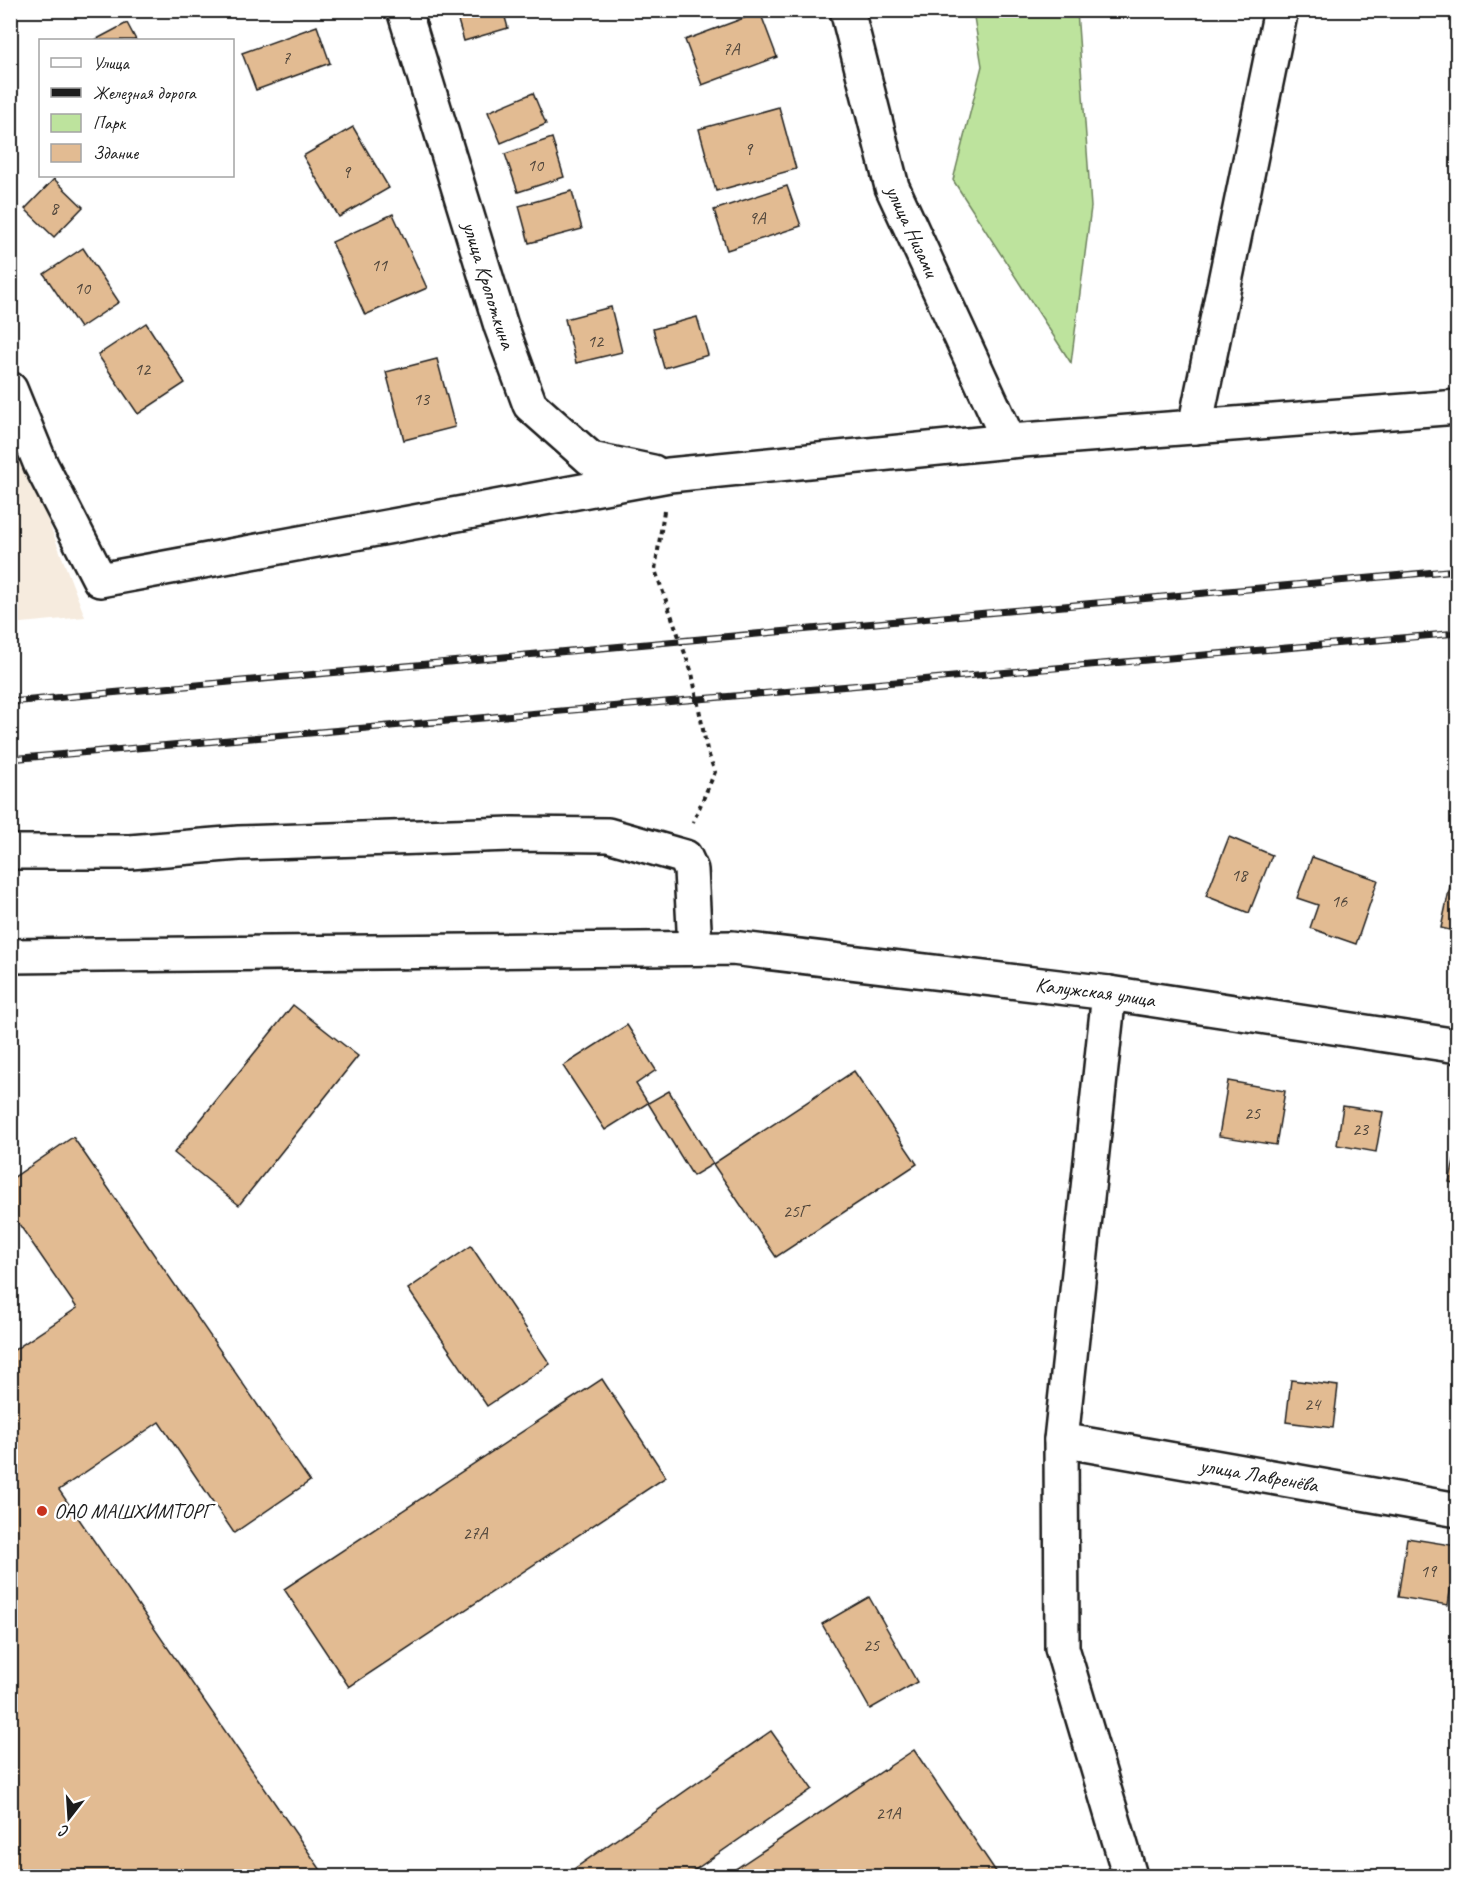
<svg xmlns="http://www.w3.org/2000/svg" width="1468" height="1887" viewBox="0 0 1468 1887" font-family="Caveat,sans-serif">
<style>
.built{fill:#f6ebde}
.green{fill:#bde39d;stroke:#6c805c;stroke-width:1.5}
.building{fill:#e2bb92;stroke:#1c1c1c;stroke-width:1.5}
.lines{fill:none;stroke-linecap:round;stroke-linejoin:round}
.minor-casing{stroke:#1c1c1c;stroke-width:38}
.path{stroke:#1c1c1c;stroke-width:4;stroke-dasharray:4.5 4.5;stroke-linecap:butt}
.minor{stroke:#fff;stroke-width:33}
.rail-casing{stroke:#1c1c1c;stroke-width:7}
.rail{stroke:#fff;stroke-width:4.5;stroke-dasharray:14;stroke-linecap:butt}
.poi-dot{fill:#c8321e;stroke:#fff;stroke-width:2}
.labels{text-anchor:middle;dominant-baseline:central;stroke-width:5;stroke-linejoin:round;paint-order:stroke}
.number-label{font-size:18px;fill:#4e443a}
.street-label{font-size:21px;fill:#1c1c1c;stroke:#fff}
.poi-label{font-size:21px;fill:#1c1c1c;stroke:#fff;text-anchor:start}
</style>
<rect width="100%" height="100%" fill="#fff"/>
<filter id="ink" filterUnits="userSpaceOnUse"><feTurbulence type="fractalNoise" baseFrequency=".0167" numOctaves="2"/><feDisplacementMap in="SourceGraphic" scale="12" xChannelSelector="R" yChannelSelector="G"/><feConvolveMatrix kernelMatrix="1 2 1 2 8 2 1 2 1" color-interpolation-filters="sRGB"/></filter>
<g filter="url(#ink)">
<!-- built -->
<path class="built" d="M11,424l74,193 -74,7z"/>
<!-- green -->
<path class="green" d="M973,11h104l14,196 -20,156 -118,-183 29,-114z"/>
<!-- building -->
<g class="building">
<path d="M455,10h48l5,18 -44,13z"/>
<path d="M760,12l17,45 -75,28 -17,-45z"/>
<path d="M127,23l9,17h-41z"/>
<path d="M317,26l13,37 -74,27 -14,-37z"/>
<path d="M533,93l13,31 -45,19 -13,-31z"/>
<path d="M779,107l17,62 -80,22 -17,-62z"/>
<path d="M353,127l36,61 -50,29 -36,-61z"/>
<path d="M552,138l12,39 -46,15 -13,-38z"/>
<path d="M54,179l29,28 -29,30 -29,-28z"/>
<path d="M787,186l14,40 -74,24 -13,-40z"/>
<path d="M572,191l10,38 -53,14 -10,-37z"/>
<path d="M393,214l34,74 -62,27 -33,-73z"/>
<path d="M83,248l36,54 -39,26 -36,-54z"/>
<path d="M611,307l11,45 -46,11 -11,-44z"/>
<path d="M697,317l11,38 -44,13 -11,-39z"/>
<path d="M146,323l39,60 -47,31 -40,-59z"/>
<path d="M437,359l18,68 -51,13 -18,-68z"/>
<path d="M1229,837l43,18 -23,58 -43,-17z"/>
<path d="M1312,857l66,23 -22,64 -46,-16 8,-23 -21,-7z"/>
<path d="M1452,877l6,1v54l-17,-4z"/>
<path d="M293,1005l65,51 -119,149 -65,-52z"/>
<path d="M627,1025l29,45 -20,14 12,19 -43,27 -42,-64z"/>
<path d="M854,1071l63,93 -141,93 -63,-93z"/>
<path d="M1228,1081l57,10 -9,54 -57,-9z"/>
<path d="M669,1091l44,73 -20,12 -45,-73z"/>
<path d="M1343,1106l40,6 -7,40 -39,-7z"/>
<path d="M73,1137l237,344 -76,52 -75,-111 -100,68 266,386h-315v-523l67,-45 -67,-97v-31z"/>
<path d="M1458,1144v40l-9,-2z"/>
<path d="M471,1246l79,118 -63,42 -79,-117z"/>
<path d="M602,1379l64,98 -317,210 -65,-98z"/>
<path d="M1291,1380l47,6 -5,42 -47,-6z"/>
<path d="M1407,1538l50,8 -9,59 -50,-8z"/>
<path d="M869,1597l48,85 -47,27 -48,-85z"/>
<path d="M771,1731l41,58 -126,87h-107l-5,-7z"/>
<path d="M914,1750l85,126h-274z"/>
</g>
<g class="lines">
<!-- minor casing -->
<g class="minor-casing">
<g id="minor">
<path id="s1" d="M404,10l97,316 29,79 61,54 62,13"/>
<path id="s2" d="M847,10l45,177 117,254"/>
<path d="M10,389l31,76 59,115 569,-105 340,-34 449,-34"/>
<path d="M1195,427l86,-417"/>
<path d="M10,852h120l109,-9 273,-9 96,1 77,22 6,13 4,78"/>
<path id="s3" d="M10,956l722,-8 377,45 349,53"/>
<path d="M1109,993l-48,447 1,208 68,228"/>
<path id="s4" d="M1061,1440l397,70"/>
</g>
</g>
<!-- path -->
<path class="path" d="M664,511l-9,59 37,103 15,77 8,22 -22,50"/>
<!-- minor -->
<use href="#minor" class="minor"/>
<!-- rail casing -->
<g class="rail-casing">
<g id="rail">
<path d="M10,702l1448,-132"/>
<path d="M10,759l1448,-126"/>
</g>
</g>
<!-- rail -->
<use href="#rail" class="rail"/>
</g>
</g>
<!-- markers -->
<circle class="poi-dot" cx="42" cy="1511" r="6"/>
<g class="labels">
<!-- number labels -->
<g class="number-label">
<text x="731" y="49">7А</text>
<text x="286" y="58">7</text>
<text x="748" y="149">9</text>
<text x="535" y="165">10</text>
<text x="346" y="172">9</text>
<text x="54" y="208">8</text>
<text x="757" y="218">9А</text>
<text x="379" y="265">11</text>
<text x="82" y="288">10</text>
<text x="595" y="341">12</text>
<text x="142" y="369">12</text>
<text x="421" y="399">13</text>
<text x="1239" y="875">18</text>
<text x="1339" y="901">16</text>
<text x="1252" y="1113">25</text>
<text x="1360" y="1129">23</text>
<text x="795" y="1211">25Г</text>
<text x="1312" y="1404">24</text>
<text x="475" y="1533">27А</text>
<text x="1428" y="1571">19</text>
<text x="871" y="1645">25</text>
<text x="888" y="1813">21А</text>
</g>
<!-- street labels -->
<g class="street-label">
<text stroke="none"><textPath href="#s2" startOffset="231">улица Низами</textPath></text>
<text stroke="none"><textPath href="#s1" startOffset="288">улица Кропоткина</textPath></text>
<text stroke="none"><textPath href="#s3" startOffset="1088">Калужская улица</textPath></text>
<text stroke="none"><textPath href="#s4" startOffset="201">улица Лавренёва</textPath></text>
</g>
<!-- poi labels -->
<g class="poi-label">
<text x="54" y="1511">ОАО МАШХИМТОРГ</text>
</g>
</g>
<!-- margin -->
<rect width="1468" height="1887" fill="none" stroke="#fff" stroke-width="36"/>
<rect x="18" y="18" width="1432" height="1851" fill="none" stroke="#1c1c1c" stroke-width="2" filter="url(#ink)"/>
<!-- legend -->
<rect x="39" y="39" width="195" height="138" fill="#ffffff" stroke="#a4a4a4" stroke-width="1.5"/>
<rect x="51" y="58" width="30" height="9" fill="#ffffff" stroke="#a4a4a4" stroke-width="1.5"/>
<text x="93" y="69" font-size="18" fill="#1c1c1c">Улица</text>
<rect x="51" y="88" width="30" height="9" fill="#1c1c1c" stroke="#a4a4a4" stroke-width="1.5"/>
<text x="93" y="99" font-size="18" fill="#1c1c1c">Железная дорога</text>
<rect x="51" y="114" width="30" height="18" fill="#bde39d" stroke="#a4a4a4" stroke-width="1.5"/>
<text x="93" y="129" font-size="18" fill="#1c1c1c">Парк</text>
<rect x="51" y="144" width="30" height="18" fill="#e2bb92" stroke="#a4a4a4" stroke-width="1.5"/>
<text x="93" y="159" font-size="18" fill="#1c1c1c">Здание</text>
<!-- north arrow -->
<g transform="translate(69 1818) rotate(197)" stroke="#ffffff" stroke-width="4.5" paint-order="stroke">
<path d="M0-4.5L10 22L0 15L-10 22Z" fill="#1c1c1c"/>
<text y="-9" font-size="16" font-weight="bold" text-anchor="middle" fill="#1c1c1c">С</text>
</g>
</svg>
